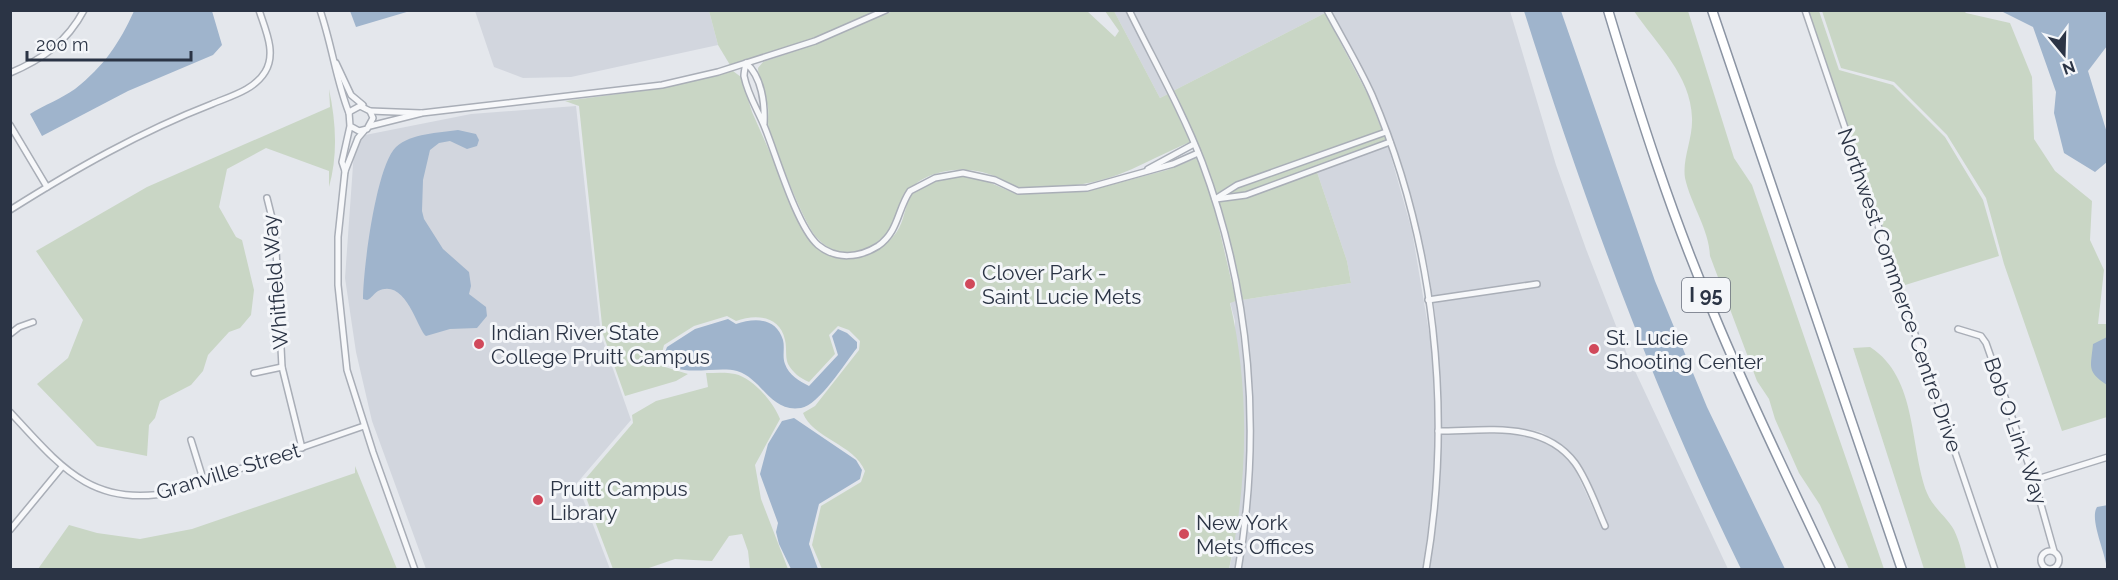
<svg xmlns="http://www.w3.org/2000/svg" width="2118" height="580" viewBox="0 0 2118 580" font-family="Raleway,sans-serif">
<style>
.built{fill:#d2d6de}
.green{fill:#c9d6c5}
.water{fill:#9fb4cc}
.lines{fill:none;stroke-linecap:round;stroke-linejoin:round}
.minor-casing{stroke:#a9aeb7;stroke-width:8}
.highway-casing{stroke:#8b94a3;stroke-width:11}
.minor{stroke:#f7f8fa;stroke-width:5}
.highway{stroke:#fff;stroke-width:8}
.poi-dot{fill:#d1495b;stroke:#f4f6f9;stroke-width:2}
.labels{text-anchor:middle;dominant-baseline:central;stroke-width:6;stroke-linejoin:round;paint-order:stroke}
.shield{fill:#f4f6f9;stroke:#676e7b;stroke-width:1.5}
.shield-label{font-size:20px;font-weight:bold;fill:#2b3445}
.poi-label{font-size:21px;fill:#2b3445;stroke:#f4f6f9;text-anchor:start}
.street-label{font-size:21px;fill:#2b3445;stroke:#f4f6f9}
</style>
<rect width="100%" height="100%" fill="#e4e7ec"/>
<!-- built -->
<g class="built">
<path d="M1324,10l1,3 -152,78 -41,-80z"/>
<path d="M475,11h234l9,34 -147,32 -48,1 -29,-11z"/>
<path d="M1114,11h12l42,83 -8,4z"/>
<path d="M1330,11h180l46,154 30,84 41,105 101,215h-299l11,-86 1,-49h80l19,4 15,9 19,20 29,63 6,-3 -30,-63 -21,-22 -17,-10 -20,-4h-80l-3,-78 -6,-48 108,-15 -1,-6 -108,15 -38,-152 -19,-52z"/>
<path d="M576,106l25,229 30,85 -54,63 33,86h-184l-54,-148 -16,-69 -11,-74 10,-141 116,-23z"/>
<path d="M1388,146l24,85 20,119 3,81 -1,51 -11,87 -183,1 12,-84 2,-57 -4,-73 -8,-56 109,-17 -4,-22 -30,-89z"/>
<path d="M1236,301l11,90v84l-12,94 -6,1 4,-19 2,-230 -5,-19z"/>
</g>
<!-- green -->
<g class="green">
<path d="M709,11h169l-65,27 -83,27 -12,-20z"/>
<path d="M893,11h194l28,26 4,-6 -14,-20h9l46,87 8,-4 22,48c-54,23 -74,42 -137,45 -11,0 -25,3 -36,0 -6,-1 -11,-6 -16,-8 -15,-8 -37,-11 -54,-8 -60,11 -36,52 -76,75 -19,10 -40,8 -54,-8 -13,-14 -41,-87 -48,-108 -2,-8 0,-15 -1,-23 -3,-13 -10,-26 -10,-39l5,-6 50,-17z"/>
<path d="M1634,11h54l46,147 18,27 132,384h-35l-29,-64 -21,-32 -24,-54 -6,-20 -12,-18 -47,-125c-1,-27 -19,-51 -25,-78 -3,-19 8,-40 7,-60 -1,-43 -36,-74 -58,-107z"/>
<path d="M1808,11h11l20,59 54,15 52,52 38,63 16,56 -97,30z"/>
<path d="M1822,11h142l2,2 44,10 22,54 2,62 21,32 37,30 -2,39 14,30 -6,54h9v93l-45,14 -58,-167 -18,-66 -39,-63 -53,-53 -53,-14z"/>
<path d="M1325,13l43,82 14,35 -146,52 -20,12 -43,-103z"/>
<path d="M733,71l8,6 11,35 54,122c22,35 67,30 90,-1 9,-12 8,-27 16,-39l18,-11 30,-7 24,4 32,14 72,-3 79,-21 30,-12 16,44 23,99 -6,2c20,85 18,181 -1,266h-407l-10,-24 9,-39 40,-24 4,-11c-11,-27 -53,-33 -62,-58l12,-7 44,-56 1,-9 -11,-11 -11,-4 -9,9 6,19 -26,28c-9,-4 -16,-9 -21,-18 -3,-7 -1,-16 -3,-24 -5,-25 -30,-26 -49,-19l-9,-5 -33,10 -30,19 -3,12 4,10 23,7 -12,7 -51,15 -22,-62 -24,-228 -14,-5 98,-13z"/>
<path d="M329,89c7,33 9,66 0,98v-16l-63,-23 -39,21 -8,38 17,30 6,3 12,50 -3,25 -11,13 -11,4 -21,23 -5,16 -12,14 -31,16 -5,17 -6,7 -2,31 -50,-10 -60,-62 31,-26 15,-38 -47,-69 111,-64 183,-80z"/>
<path d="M1384,136l2,4 -141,52 -16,2 10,-7z"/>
<path d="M1317,172l30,89 4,22 -109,17 -23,-99 28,-3z"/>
<path d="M1870,347c48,31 39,98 57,146 6,15 20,24 27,37 6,12 9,27 12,39h-42l-71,-221z"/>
<path d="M706,373c9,0 20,-1 29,1 18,4 39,29 45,45l-25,46 6,34 27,70h-38l-2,-18 -6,-17 -13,2 -17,25 -37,-2 -29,10h-33l-32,-85 52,-61 -1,-8 24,-14 52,-14z"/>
<path d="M355,466l42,103h-359l31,-44 28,8 43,6 52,-10 163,-56z"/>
</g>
<!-- water -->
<g class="water">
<path d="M134,11h78l10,34 -9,10 -85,36 -86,45 -12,-22c14,-9 31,-15 45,-25 29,-23 44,-45 59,-78z"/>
<path d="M350,11v-1l60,1 -54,16z"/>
<path d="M1524,11h37l94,270 52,126 78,162h-44c-88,-179 -157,-368 -217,-558z"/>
<path d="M2001,11h106v35l-19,25 19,62v29l-12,10 -31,-19 -10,-40 2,-21 -23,-65z"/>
<path d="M458,130l18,4 3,6 -2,6 -10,3 -17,-8 -11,2 -9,7 -7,30 -1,31 2,8 19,30 26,23 2,14 -2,8 17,13 1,9 -10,12 -27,1 -24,7c-8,-5 -20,-59 -48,-45 -5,3 -6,7 -11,9l-4,-1c0,-29 13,-133 33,-152 16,-14 42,-14 62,-17z"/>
<path d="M728,319l8,5c18,-6 40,-7 47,16 2,8 -1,17 2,24 4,11 14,17 24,22l29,-31 -6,-19 6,-7 9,4 10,9v6c-12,15 -38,57 -56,60 -31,5 -38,-29 -64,-37 -21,-6 -62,9 -74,-13l4,-11 28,-18z"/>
<path d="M2107,337h1l-1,48c-21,-14 -16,-18 -14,-41z"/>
<path d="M794,418l62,42 6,10 -2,9 -41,25 -10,40 9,25h-27l-12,-25 -3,-12 2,-9 -18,-49 8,-30 14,-23z"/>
<path d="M2108,505v64l-1,1c-1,-17 -18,-50 -10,-63z"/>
</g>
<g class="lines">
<!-- minor casing -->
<g class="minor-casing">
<g id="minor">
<path d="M320,10c12,35 16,70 29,103"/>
<path d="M1129,10c25,51 53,100 73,152 49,131 60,271 36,408"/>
<path d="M1327,10c15,28 32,56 45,85 63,147 81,318 54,475"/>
<path d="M1805,10l190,560"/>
<path d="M336,63l15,32 12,10"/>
<path d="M10,73c33,-14 57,-31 74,-63"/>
<path d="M370,111l51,2"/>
<path d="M764,124c1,-20 -2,-47 -18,-61 -1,5 -2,9 -2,13 4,20 14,34 21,52 11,27 32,99 53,117 18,15 41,13 60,1 21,-15 19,-36 32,-55l25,-13 28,-5 32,7 23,11 69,-3 86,-24 25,-11"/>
<path d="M10,125l37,62"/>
<path d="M370,126l52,-13 240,-28 56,-13 97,-31 71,-31"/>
<path d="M364,131l-6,7 -13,33 -7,66v48l9,85 26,82 42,118"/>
<path d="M1148,169l46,-25"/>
<path d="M345,171l-3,-9 8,-36 -1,-14 11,-6 10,5 3,7 -6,11 -8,2 -9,-5"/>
<path d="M267,198l8,32 7,137 20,81"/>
<path d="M1215,199l22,-14 149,-53"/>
<path d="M1216,199l30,-4 144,-53"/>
<path d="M10,210c65,-41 130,-78 202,-106 19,-8 42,-14 53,-32 12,-19 0,-43 -6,-62"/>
<path d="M1428,300l109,-16"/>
<path d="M1958,329l23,7 5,7 48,137 20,71"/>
<path d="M10,334l9,-7 14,-5"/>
<path d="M254,373l28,-6"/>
<path d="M10,412c50,54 82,97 163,80l191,-66"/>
<path d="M1438,431c48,0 105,-11 137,32 13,18 21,43 30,63"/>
<path d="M191,440l13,42"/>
<path d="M2034,480l74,-23"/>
<path d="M10,530l52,-63"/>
<circle cx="2050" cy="560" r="9"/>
</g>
</g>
<!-- highway casing -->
<g class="highway-casing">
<g id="highway">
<path d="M1608,10c31,103 63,204 105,302 36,88 78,172 118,258"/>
<path d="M1712,10l190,560"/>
</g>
</g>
<!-- minor -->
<use href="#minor" class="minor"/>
<!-- highway -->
<use href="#highway" class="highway"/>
</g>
<!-- markers -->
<g class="poi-dot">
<circle cx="970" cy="284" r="6"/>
<circle cx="479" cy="344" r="6"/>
<circle cx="1594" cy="349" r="6"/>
<circle cx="538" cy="500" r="6"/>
<circle cx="1184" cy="534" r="6"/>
</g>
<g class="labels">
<!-- shield labels -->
<rect class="shield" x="1682" y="278" width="48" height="34" rx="4.5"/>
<g class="shield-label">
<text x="1706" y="295">I 95</text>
</g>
<!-- poi labels -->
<g class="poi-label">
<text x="982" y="272">Clover Park -<tspan x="982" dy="24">Saint Lucie Mets</tspan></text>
<text x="491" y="332">Indian River State<tspan x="491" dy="24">College Pruitt Campus</tspan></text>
<text x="1606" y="337">St. Lucie<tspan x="1606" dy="24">Shooting Center</tspan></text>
<text x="550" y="488">Pruitt Campus<tspan x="550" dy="24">Library</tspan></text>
<text x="1196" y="522">New York<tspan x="1196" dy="24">Mets Offices</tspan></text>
</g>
<!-- street labels -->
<g class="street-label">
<text transform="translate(275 282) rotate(-95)">Whitfield Way</text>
<text transform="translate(1900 290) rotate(71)">Northwest Commerce Centre Drive</text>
<text transform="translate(2016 431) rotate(71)">Bob O Link Way</text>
<text transform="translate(228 471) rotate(-17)">Granville Street</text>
</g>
</g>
<!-- border -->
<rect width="2118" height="580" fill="none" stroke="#2b3445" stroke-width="24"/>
<!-- north arrow -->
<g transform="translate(2064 54) rotate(161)" stroke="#f4f6f9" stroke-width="4.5" paint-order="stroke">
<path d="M0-4.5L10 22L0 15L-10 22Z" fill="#2b3445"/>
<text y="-9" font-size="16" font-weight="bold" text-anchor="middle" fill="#2b3445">N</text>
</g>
<!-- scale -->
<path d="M27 51v9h164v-9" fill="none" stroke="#2b3445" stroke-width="3"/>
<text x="36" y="51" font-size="18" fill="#2b3445" stroke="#f4f6f9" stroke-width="4.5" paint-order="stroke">200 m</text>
</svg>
